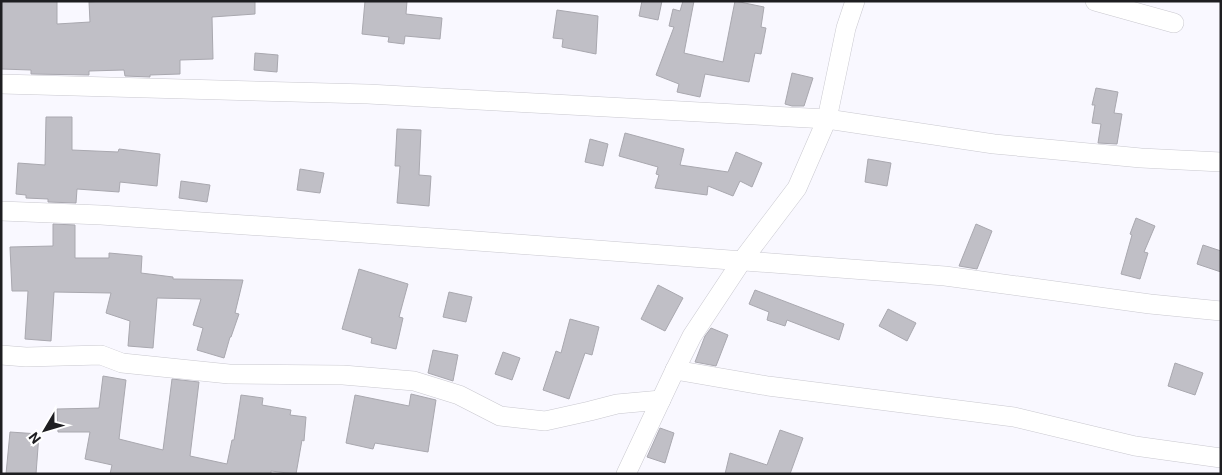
<svg xmlns="http://www.w3.org/2000/svg" width="1222" height="475" viewBox="0 0 1222 475" font-family="Roboto,sans-serif">
<style>
.building{fill:#c0bfc6;stroke:#a9a8af}
.lines{fill:none;stroke-linecap:round;stroke-linejoin:round}
.minor-casing{stroke:#c9c8cf;stroke-width:20}
.minor{stroke:#fff;stroke-width:19}
</style>
<rect width="100%" height="100%" fill="#f9f8ff"/>
<!-- building -->
<g class="building">
<path d="M1,1h56v23l33,-2 -1,-20 13,-1h153v13l-43,3 1,42 -33,1v14l-30,1v2l-25,-1 -1,-6 -35,1v4l-58,-1v-4l-30,-1z"/>
<path d="M365,1h42l-1,13 36,4 -2,21 -35,-3 -1,8 -16,-2 1,-5 -27,-3z"/>
<path d="M642,1h20l-4,19 -19,-4z"/>
<path d="M683,1h11l-10,52 39,9 12,-61 29,6 -3,20 5,1 -5,26 -6,-1 -6,29 -44,-8 -5,23 -23,-5 2,-8 -23,-9 18,-48 -5,-1 4,-17 7,2z"/>
<path d="M557,10l41,6 -2,38 -34,-7 1,-8 -10,-1z"/>
<path d="M255,53l23,2 -1,17 -23,-2z"/>
<path d="M792,73l21,5 -9,28h-12l-7,-2z"/>
<path d="M1096,88l22,4 -4,21 8,1 -5,30 -19,-1 3,-19 -9,-1 3,-18h-3z"/>
<path d="M46,117h26v33l46,2 1,-3 41,5 -3,32 -37,-4 -1,10 -42,-3 -1,14 -28,-1v-3l-22,-1v-3l-10,-1 2,-31 27,2z"/>
<path d="M397,129l24,1 -2,45 12,1 -2,30 -32,-3 3,-37h-5z"/>
<path d="M625,133l59,16 -4,16 48,7 8,-20 26,11 -10,24 -12,-6 -7,15 -25,-10 -1,9 -52,-7 4,-13 -3,-1 2,-7 -39,-11z"/>
<path d="M590,139l18,5 -5,22 -18,-4z"/>
<path d="M868,159l23,4 -4,23 -22,-4z"/>
<path d="M300,169l24,4 -4,20 -23,-3z"/>
<path d="M181,181l29,4 -3,17 -28,-4z"/>
<path d="M1136,218l19,8 -11,26 4,1 -8,26 -19,-5 11,-39 -2,-1z"/>
<path d="M53,224l22,1v33h34v-5l33,3 -1,17 32,4v2l70,1 -8,33 4,1 -8,23h-1l-6,21 -27,-8 6,-22 -10,-3 8,-26 -44,-1 -4,50 -25,-2 2,-25 -24,-8 5,-20 -57,-1 -3,49 -26,-2 3,-48h-16l-2,-44 43,-1z"/>
<path d="M976,224l16,7 -15,38 -18,-3z"/>
<path d="M1203,245l18,6v21l-24,-8z"/>
<path d="M359,269l49,15 -9,33 4,1 -7,31 -25,-6 1,-5 -30,-9z"/>
<path d="M658,285l25,13 -18,33 -24,-12z"/>
<path d="M755,290l89,34 -5,16 -52,-20 -2,6 -18,-6 2,-8 -20,-8z"/>
<path d="M449,292l23,5 -6,25 -23,-5z"/>
<path d="M888,309l28,14 -9,18 -28,-15z"/>
<path d="M570,319l29,8 -7,28 -7,-2 -16,46 -26,-9 13,-39 5,2z"/>
<path d="M711,328l17,7 -12,31 -21,-4 10,-26z"/>
<path d="M433,350l25,5 -5,26 -25,-8z"/>
<path d="M503,352l17,6 -8,22 -17,-6z"/>
<path d="M1175,363l28,10 -8,22 -27,-9z"/>
<path d="M103,376l23,4 -7,59 44,11 9,-71 27,3 -9,74 37,8 5,-24h2l7,-45 22,3 -1,7 29,5 -1,5 16,2 -2,24 -2,-1 -6,34 -25,-3v3h-161l2,-9 -27,-6 5,-27h-32l-1,-23 42,-1z"/>
<path d="M411,394l25,6 -8,52 -53,-9 -2,6 -27,-6 9,-48 54,11z"/>
<path d="M660,428l14,5 -9,30 -18,-6z"/>
<path d="M780,430l23,8 -13,36h-65l5,-21 37,12z"/>
<path d="M10,432l29,2 -3,40h-30z"/>
</g>
<g class="lines">
<!-- minor casing -->
<g class="minor-casing">
<g id="minor">
<path d="M1095,1l79,22"/>
<path d="M1,84l367,10 459,25 167,25 147,14 80,4"/>
<path d="M1,211l100,4 362,25 482,36 205,28 71,7"/>
<path d="M1,355l25,2 75,-2 21,8 107,11 114,1 71,6 45,14 41,21 45,5 45,-10 27,-7 44,-4"/>
<path d="M675,370l93,16 246,31 121,29 86,12"/>
<path d="M626,474l49,-104 17,-34 49,-74 56,-74 30,-69 19,-91 9,-27"/>
</g>
</g>
<!-- minor -->
<use href="#minor" class="minor"/>
</g>
<!-- border -->
<rect width="1222" height="475" fill="none" stroke="#1e1e21" stroke-width="5"/>
<!-- north arrow -->
<g transform="translate(45 430) rotate(232)" stroke="#ffffff" stroke-width="4" paint-order="stroke">
<path d="M0-4L9 19L0 12L-9 19Z" fill="#1e1e21"/>
<text y="-8" font-size="14" font-weight="bold" text-anchor="middle" fill="#1e1e21">N</text>
</g>
</svg>
